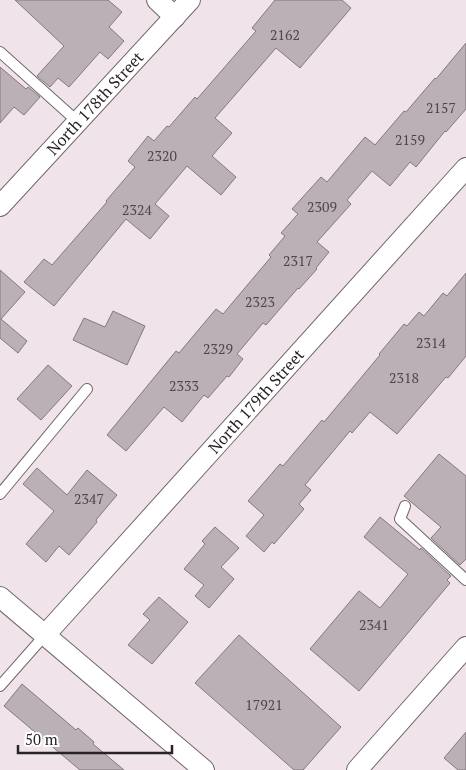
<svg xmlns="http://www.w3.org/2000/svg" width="466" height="770" viewBox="0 0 466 770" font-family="'PT Serif',serif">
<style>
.building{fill:#bcb0b7;stroke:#84797f}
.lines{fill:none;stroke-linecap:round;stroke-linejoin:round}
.service-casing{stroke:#71676c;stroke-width:12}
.minor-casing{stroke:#71676c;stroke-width:22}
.service{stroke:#fff;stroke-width:10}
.minor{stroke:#fff;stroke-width:20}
.labels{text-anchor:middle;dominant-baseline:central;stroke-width:5;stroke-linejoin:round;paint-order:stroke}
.number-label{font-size:14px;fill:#4d464a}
.street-label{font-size:16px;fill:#282326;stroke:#fff}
</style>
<rect width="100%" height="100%" fill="#f0e4ea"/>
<!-- building -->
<g class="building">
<path d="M15,0h93l14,12 -13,15 15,14 -16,18 -8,-7 -31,35 -11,-9 -8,9 -13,-11 27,-30z"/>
<path d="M275,0h67l9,8 -51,60 -24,-20 -61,70 17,15 -20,23 24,21 -15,18 -34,-29 -32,38 14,12 -19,23 -24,-20 -72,87 -30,-24 20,-23 8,6 55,-63 -1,-1 29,-34 -7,-6 20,-25 6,5 13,-15 2,1 26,-30 2,2 59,-68 -4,-3z"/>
<path d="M466,43v66l-20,23 -1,-1 -29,36 -6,-5 -20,24 -18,-15 -25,29 4,4 -34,38 12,10 -13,16 1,1 -18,20 -1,-1 -32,37 -3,-2 -26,31 6,5 -14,18 -2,-1 -19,22 -4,-3 -22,27 -18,-15 -38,44 -19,-16 69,-84 3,2 37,-44 7,5 48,-57 -2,-2 16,-19 -4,-3 17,-19 -6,-5 29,-32 6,5 38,-45 10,8 29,-34 2,1 29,-34 1,1z"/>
<path d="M0,67l26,22 2,-2 12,10 -16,18 -10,-8 -14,16z"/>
<path d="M0,270l25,22 -24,27 26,22 -9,12 -18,-15z"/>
<path d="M466,273v83l-18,22 -2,-1 -49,57 -27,-22 -18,21 -2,-2 -45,54 6,5 -12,14 5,5 -30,35 -2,-2 -8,10 -18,-16 18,-21 -16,-14 32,-37 3,2 39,-46 2,2 56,-67 -1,-1 25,-30 3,2 12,-14 5,4 19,-23 4,3z"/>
<path d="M113,311l32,15 -18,39 -54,-25 11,-22 21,9z"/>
<path d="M48,365l24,21 -31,34 -24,-21z"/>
<path d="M439,454l27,22v83l-6,6 -29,-27 10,-11 -37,-31z"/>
<path d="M37,468l30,27 20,-25 30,25 -21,25 1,2 -28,33 -10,-9 -13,16 -20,-18 28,-33 -31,-27z"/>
<path d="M380,517l40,33 1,-2 30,28 -4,4 3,3 -91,108 -49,-42 49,-58 21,17 28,-34 -44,-37z"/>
<path d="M215,527l24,21 -18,19 13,12 -25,29 -14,-12 9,-11 -20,-16 21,-25 -3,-3z"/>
<path d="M159,597l29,25 -36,42 -24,-19 22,-25 -7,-6z"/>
<path d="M239,635l102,92 -38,43h-9l-99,-87z"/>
<path d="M22,684l54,46 2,-2 16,14 -1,2 31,26h-44l-76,-64z"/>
<path d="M466,732v38h-8l-14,-12z"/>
</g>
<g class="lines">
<!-- service casing -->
<g class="service-casing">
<g id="service">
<path d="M0,52l78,70"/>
<path d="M0,494l87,-105"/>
<path d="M405,506l-5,13 66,61"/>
<path d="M0,686l45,-51"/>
</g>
</g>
<!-- minor casing -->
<g class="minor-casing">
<g id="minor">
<path d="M157,0l18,17"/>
<path id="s1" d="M0,206l190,-206"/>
<path d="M0,597l204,173"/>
<path id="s2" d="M45,635l421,-467"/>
<path d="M357,770l109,-123"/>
</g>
</g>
<!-- service -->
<use href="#service" class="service"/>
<!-- minor -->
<use href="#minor" class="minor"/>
</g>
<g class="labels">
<!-- number labels -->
<g class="number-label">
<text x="285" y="34">2162</text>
<text x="441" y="107">2157</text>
<text x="410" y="139">2159</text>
<text x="162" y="155">2320</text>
<text x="322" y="206">2309</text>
<text x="137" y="209">2324</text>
<text x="298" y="260">2317</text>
<text x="260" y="301">2323</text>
<text x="431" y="342">2314</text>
<text x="218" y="348">2329</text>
<text x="404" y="377">2318</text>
<text x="184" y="385">2333</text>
<text x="89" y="498">2347</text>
<text x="374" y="624">2341</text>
<text x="264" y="704">17921</text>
</g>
<!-- street labels -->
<g class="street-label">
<text stroke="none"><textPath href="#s1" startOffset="140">North 178th Street</textPath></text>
<text stroke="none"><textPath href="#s2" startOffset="315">North 179th Street</textPath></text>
</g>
</g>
<!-- scale -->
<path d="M18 745v8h154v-8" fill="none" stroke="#282326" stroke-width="2.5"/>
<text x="25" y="745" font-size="15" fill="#282326" stroke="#ffffff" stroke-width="4" paint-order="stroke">50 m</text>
</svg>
